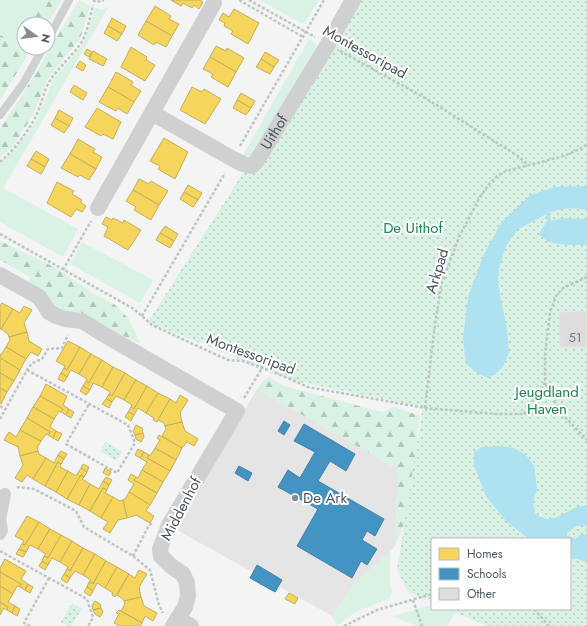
<svg xmlns="http://www.w3.org/2000/svg" width="587" height="626" viewBox="0 0 587 626" font-family="Jost,sans-serif">
<style>
.education{fill:#e6e5e6}
.grass{fill:#d9f2e3}
.forest{fill:url(#forest-firs)}
.park{fill:url(#park-dots)}
.water{fill:#aee2f0}
.homes{fill:#f6d55c;stroke:#c2af5e}
.schools{fill:#4393c3;stroke:#4581a6}
.building{fill:#ddddde;stroke:#e5e6e7}
.lines{fill:none;stroke-linecap:round;stroke-linejoin:round}
.path{stroke:#bcc7c4;stroke-width:2.5;stroke-dasharray:3 2;stroke-linecap:butt}
.service{stroke:#ced0d2;stroke-width:8}
.pedestrian{stroke:#ced0d2;stroke-width:12}
.minor{stroke:#ced0d2;stroke-width:16}
.poi-dot{fill:#868d94;stroke:#fff;stroke-width:1.5}
.labels{text-anchor:middle;dominant-baseline:central;stroke-width:4;stroke-linejoin:round;paint-order:stroke}
.number-label{font-size:13px;fill:#707881}
.street-label{font-size:15px;fill:#4a5661;stroke:#fff}
.park-label{font-size:15px;fill:#17864f;stroke:#fff}
.poi-label{font-size:15px;fill:#4a5661;stroke:#fff;text-anchor:start}
</style>
<defs>
<pattern id="forest-firs" width="22" height="20" patternUnits="userSpaceOnUse"><rect width="22" height="20" fill="#d9f2e3"/><path d="M5 1l3.5 6h-7zM16 11l3.5 6h-7z" fill="#b2c7bb"/></pattern>
<pattern id="park-dots" width="8" height="8" patternUnits="userSpaceOnUse"><rect width="8" height="8" fill="#d9f2e3"/><path d="M2 2h.1M6 6h.1" fill="none" stroke="#b2c7bb" stroke-width="1.8" stroke-linecap="round"/></pattern>
</defs>
<rect width="100%" height="100%" fill="#f4f4f4"/>
<!-- education -->
<path class="education" d="M257,389l133,76 8,2 -3,79 -5,6 -38,34 -20,30 -157,-87z"/>
<!-- grass -->
<g class="grass">
<path d="M0,0h45l-14,24h-7v12l-5,8 -19,-10z"/>
<path d="M260,0h59l-14,22 -4,1z"/>
<path d="M109,6l-106,182 75,41 -15,28 -63,-35v-58l15,-15 10,-11 13,-20 15,-38 28,-33 6,-12 8,-27 7,2z"/>
<path d="M309,39l8,6 -66,111 -9,1z"/>
<path d="M82,242l71,38 -13,23 -70,-39z"/>
<path d="M390,552v32l2,8 -3,7 -34,13 -18,14 -5,-10 20,-30z"/>
<path d="M432,605v4h25l-10,17h-31l-24,-10z"/>
</g>
<!-- forest -->
<g class="forest">
<path d="M45,0h17l-15,24h-16z"/>
<path d="M79,0l11,6 -10,33 -32,39 -16,39 -19,29 -13,12v-29l26,-40z"/>
<path d="M4,36l15,7 5,-7v12h8l-32,52v-57z"/>
<path d="M0,241l58,28 38,26 18,9 15,15 11,24 -58,-25 -29,-11 -26,-24 3,-6 -30,-17z"/>
<path d="M269,377l15,9 98,26 12,-5 26,9 -3,18 1,8 -10,73 -13,31 3,-79 -8,-2 -133,-76 5,-7z"/>
</g>
<!-- park -->
<g class="park">
<path d="M346,0h241v626h-100l-40,-17h123v-70h-138v63l-24,-10 -11,-22 26,-163 -128,-26 -147,-59 166,-260z"/>
<path d="M105,442l17,9 -5,10 -17,-10z"/>
<path d="M72,603l10,6 -11,17h-3l-7,-4z"/>
</g>
<!-- water -->
<g class="water">
<path d="M584,186l3,1v23c-13,-3 -25,-2 -38,2l2,9 11,-3 25,1v26h-21l-18,-3 -9,-8 8,-13 -1,-7 -29,16 -12,18 -6,21 -1,11 3,20 6,28 2,24 -4,11 -6,8 -11,7 -11,-5 -11,-9 -3,-25 5,-42 16,-43 17,-31 29,-28 25,-8z"/>
<path d="M499,446l15,2 12,7 8,11 3,23 -4,13 2,11c3,2 6,5 9,5 15,5 27,-14 43,-12v20h-11l-11,8 10,5 5,-4 7,-1v28l-16,-5 1,-11 -2,-1v-6h-41l-23,-18 -20,-25 -12,-31v-13l8,-5z"/>
</g>
<!-- homes -->
<g class="homes">
<path d="M171,0h29l3,2 -4,7 -5,-4 -2,3 -9,-5 -2,3z"/>
<path d="M155,6l16,10 -2,3 10,5 -7,12 -26,-15z"/>
<path d="M234,9l25,14 -11,21 -17,-10 2,-3 -9,-5 1,-3 -6,-3 4,-7 6,4z"/>
<path d="M112,18l14,8 -4,8 -14,-8z"/>
<path d="M146,21l26,15 -6,11 -10,-5 -2,3 -16,-10z"/>
<path d="M108,26l14,8 -5,7 -13,-8z"/>
<path d="M216,46l10,5 1,-3 17,10 -8,14 -26,-15z"/>
<path d="M131,47l16,10 -1,3 9,5 -10,16 -24,-14z"/>
<path d="M87,49l5,3 -3,5 -5,-3z"/>
<path d="M93,51l14,8 -4,7 -14,-7z"/>
<path d="M265,52l14,8 -5,7 -13,-8z"/>
<path d="M210,57l26,15 -8,15 -17,-10 2,-3 -10,-5z"/>
<path d="M261,59l13,8 -4,7 -14,-7z"/>
<path d="M80,61l6,4 -3,6 -7,-4z"/>
<path d="M116,72l17,10 -2,3 10,6 -7,11 -26,-15z"/>
<path d="M74,85l13,8 -4,7 -13,-8z"/>
<path d="M108,87l26,15 -7,12 -9,-6 -2,3 -17,-9z"/>
<path d="M192,87l10,5 2,-3 17,10 -16,25 -25,-14z"/>
<path d="M241,93l14,8 -4,7 -14,-8z"/>
<path d="M237,100l14,8 -5,7 -13,-7z"/>
<path d="M97,108l24,14 -8,17 -10,-5 -2,2 -16,-9z"/>
<path d="M59,110l14,8 -4,8 -14,-8z"/>
<path d="M55,118l14,8 -5,7 -13,-8z"/>
<path d="M164,138l24,14 -13,27 -17,-10 2,-3 -10,-5z"/>
<path d="M78,139l17,10 -2,3 9,5 -6,12 -26,-15z"/>
<path d="M36,151l13,8 -4,8 -14,-8z"/>
<path d="M70,154l26,15 -7,11 -9,-5 -2,2 -17,-9z"/>
<path d="M31,159l14,8 -4,7 -14,-8z"/>
<path d="M139,179l10,5 2,-3 17,10 -9,14 -26,-15z"/>
<path d="M57,182l17,9 -2,3 10,6 -2,2 6,4 -4,6 -6,-3 -5,8 -24,-14z"/>
<path d="M188,185l14,8 -4,7 -14,-8z"/>
<path d="M133,190l26,15 -8,15 -17,-10 2,-3 -10,-6z"/>
<path d="M184,192l14,8 -5,7 -13,-8z"/>
<path d="M106,217l6,3 1,-2 10,5 1,-3 17,10 -13,20 -24,-14 4,-9 -6,-3z"/>
<path d="M165,226l13,8 -4,7 -14,-8z"/>
<path d="M160,233l14,8 -4,7 -14,-8z"/>
<path d="M2,303l11,6 -12,20h-1v-23z"/>
<path d="M24,306l8,4 -8,13 3,9 -18,5 -1,-3 -7,-5 12,-20 7,4z"/>
<path d="M27,332l2,9 13,8 -4,7 -7,-4 -5,7 -20,-12 4,-7 -1,-3z"/>
<path d="M68,341l12,6 -13,23 -3,-2 1,-2 -9,-5z"/>
<path d="M6,347l20,12 -6,11 -20,-12v-4l1,1z"/>
<path d="M80,347l11,7 -12,20 -8,-4 -4,7 -6,-4 3,-5 3,2z"/>
<path d="M91,354l11,6 -13,23 -3,-2 1,-2 -8,-5z"/>
<path d="M0,358l20,12 -6,11 -14,-8z"/>
<path d="M102,360l11,7 -11,20 -9,-4 -3,7 -7,-4 3,-5 3,2z"/>
<path d="M113,367l12,6 -13,23 -3,-2 1,-2 -8,-5z"/>
<path d="M0,373l14,8 -7,11 -7,-4z"/>
<path d="M61,373l6,4 -3,5 -6,-3z"/>
<path d="M125,373l11,7 -12,20 -8,-4 -4,6 -6,-3 3,-5 3,2z"/>
<path d="M136,380l11,6 -13,23 -3,-2 1,-2 -8,-5z"/>
<path d="M46,384l21,12 -4,9 6,4 -3,6 -5,-3 2,-3 -23,-13z"/>
<path d="M83,386l7,4 -4,5 -6,-4z"/>
<path d="M147,386l11,7 -12,20 -8,-5 -4,7 -6,-3 3,-5 3,2z"/>
<path d="M0,388l7,4 -6,12 -1,-1z"/>
<path d="M158,393l12,6 -13,23 -4,-2 1,-2 -8,-5z"/>
<path d="M180,395l8,5 -8,13 2,9 -17,4 -1,-3 -6,-3 12,-21 6,4z"/>
<path d="M40,396l23,13 -2,3 -2,-1 -5,8 -21,-12z"/>
<path d="M106,399l6,3 -3,6 -7,-4z"/>
<path d="M33,407l21,12 -4,8 6,4 -3,7 -5,-3 2,-3 -23,-14z"/>
<path d="M69,409l5,3 -3,6 -5,-3z"/>
<path d="M128,412l6,3 -3,6 -6,-4z"/>
<path d="M27,418l23,14 -2,3 -2,-1 -5,7 -21,-11z"/>
<path d="M182,422l3,9 13,8 -4,7 -7,-4 -5,6 -20,-12 4,-7 -1,-3z"/>
<path d="M136,425l6,3 1,5 -8,2 -2,-4z"/>
<path d="M20,430l21,11 -4,7 1,3 -18,5 -2,-9 -14,-7 5,-8 7,5z"/>
<path d="M56,431l6,3 -4,7 -5,-3z"/>
<path d="M143,433l1,4 -3,5 -5,-3 -1,-4z"/>
<path d="M159,435l23,13 -6,12 -21,-12 5,-8 -3,-2z"/>
<path d="M155,448l21,12 -6,11 -23,-13 2,-3 1,1z"/>
<path d="M138,449l6,3 -4,6 -5,-3z"/>
<path d="M38,451l1,3 7,4 -12,20 -1,1 -6,-4 -5,7 -7,-4 8,-13 -3,-9z"/>
<path d="M61,451l6,3 -3,5 -6,-4z"/>
<path d="M144,452l5,3 -2,3 23,13 -7,11 -21,-12 5,-8 -7,-4z"/>
<path d="M58,455l6,4 -3,5 -3,-2 -13,24 -12,-7 13,-21 8,5z"/>
<path d="M58,462l3,2 -1,3 8,4 -12,21 -11,-6z"/>
<path d="M83,464l6,3 -2,5 -6,-4z"/>
<path d="M81,468l6,4 -3,5 -3,-2 -14,24 -11,-7 12,-21 8,5z"/>
<path d="M105,468l6,4 -2,4 -6,-3z"/>
<path d="M142,470l21,12 -6,11 -23,-13 2,-3 2,1z"/>
<path d="M131,474l5,3 -2,3 23,13 -7,12 -21,-13 5,-8 -6,-4z"/>
<path d="M81,475l3,2 -2,2 8,5 -11,21 -12,-6z"/>
<path d="M106,477l6,3 -3,5 -6,-4z"/>
<path d="M103,481l6,4 -2,5 -4,-2 -13,23 -11,-6 11,-21 9,5z"/>
<path d="M103,488l4,2 -2,3 8,4 -12,21 -11,-7z"/>
<path d="M129,492l21,13 -4,6 8,5 -4,7 -14,-8 -9,3 -4,-18 2,-1z"/>
<path d="M113,497l7,4 3,-1 4,18 -9,2 -8,13 -7,-4 5,-7 -7,-4z"/>
<path d="M27,516l12,6 -14,23 -3,-1 2,-3 -9,-5z"/>
<path d="M39,522l11,7 -12,20 -8,-4 -4,7 -7,-3 3,-5 3,1z"/>
<path d="M50,529l11,6 -13,23 -4,-2 2,-2 -8,-5z"/>
<path d="M61,535l11,6 -12,21 -8,-4 -4,7 -6,-4 2,-5 4,2z"/>
<path d="M72,541l11,7 -13,23 -3,-2 1,-2 -8,-5z"/>
<path d="M83,548l12,6 -12,21 -8,-4 -5,7 -6,-4 3,-5 3,2z"/>
<path d="M19,549l7,3 -3,5 -7,-3z"/>
<path d="M95,554l11,7 -13,23 -4,-2 2,-2 -8,-5z"/>
<path d="M5,559l21,12 -5,8 7,5 -3,6 -5,-3 1,-3 -21,-12v-4z"/>
<path d="M42,561l6,4 -3,5 -6,-4z"/>
<path d="M106,561l11,6 -12,21 -8,-5 -4,8 -6,-4 2,-5 4,2z"/>
<path d="M117,567l12,7 -14,23 -3,-2 1,-2 -8,-5z"/>
<path d="M139,570l8,4 -8,13 2,10 -17,4 -1,-2 -6,-4 12,-21 6,4z"/>
<path d="M0,572l21,12 -1,3 -3,-1 -4,8 -13,-8z"/>
<path d="M64,574l6,4 -3,5 -6,-4z"/>
<path d="M28,584l5,3 -3,6 -5,-3z"/>
<path d="M0,586l13,8 -5,8 7,4 -3,7 -5,-3 1,-3 -8,-5z"/>
<path d="M87,587l6,4 -3,5 -6,-4z"/>
<path d="M289,593l9,5 -3,6 -10,-5z"/>
<path d="M141,597l3,9 13,7 -4,8 -8,-5 -3,7 -21,-12 4,-7 -1,-3z"/>
<path d="M95,601l5,3 1,4 -8,2 -1,-4z"/>
<path d="M0,602l8,5 -1,3 -3,-2 -4,7z"/>
<path d="M15,606l5,3 -3,7 -5,-3z"/>
<path d="M101,608l2,4 -3,5 -5,-3 -2,-4z"/>
<path d="M119,610l23,13 -2,3h-20l-6,-3 5,-9 -3,-1z"/>
</g>
<!-- schools -->
<g class="schools">
<path d="M284,421l6,4 -6,10 -6,-4z"/>
<path d="M304,424l51,30 -9,17 -16,-10 -12,20 66,38 -9,17 -8,-5 -5,9 15,9 -10,16 -6,-4 -9,17 -55,-32 21,-37 -40,-22 10,-17 12,8 15,-26 -21,-11z"/>
<path d="M239,466l13,7 -4,8 -13,-8z"/>
<path d="M257,565l25,15 -7,12 -25,-14z"/>
</g>
<!-- building -->
<path class="building" d="M587,311v36h-27l-1,-35z"/>
<g class="lines">
<!-- path -->
<g class="path">
<path d="M93,0l3,2 8,-2"/>
<path d="M239,0l64,37"/>
<path d="M249,0l66,37"/>
<path d="M0,36l2,1 -2,3"/>
<path d="M340,51l87,48 91,57 10,9"/>
<path d="M240,146l84,-146"/>
<path d="M0,162c15,-13 27,-29 36,-46 5,-10 7,-22 12,-32 8,-15 23,-26 33,-41 6,-9 9,-26 12,-38"/>
<path d="M0,234l134,75 18,16 54,25 22,10 15,1 35,13 30,13 117,21 72,6h65"/>
<path d="M63,270l28,-49"/>
<path d="M587,277l-24,11 -7,8 -6,16 -5,43v28l17,31 25,26"/>
<path d="M142,316l83,-143"/>
<path d="M27,370l101,55 7,18 -18,30 -51,-29 23,-40"/>
<path d="M244,398l18,-30"/>
<path d="M0,406l5,3"/>
<path d="M425,408l9,-76 7,-47 18,-48 21,-40 10,-14 7,-7 9,-5 58,-15 16,-7 7,-5"/>
<path d="M524,414l21,-31"/>
<path d="M0,419l27,-49 5,-7 10,-4 6,-10 14,-1 6,-13"/>
<path d="M17,488l2,-1 15,2 42,22 8,16 49,29 17,14 9,35 4,8"/>
<path d="M0,551l87,48 6,19 -5,8"/>
<path d="M133,556l16,-31 4,-2"/>
<path d="M413,600l9,26"/>
<path d="M534,609l15,17"/>
<path d="M30,626l-6,-3 25,-45"/>
<path d="M344,626l33,-16 55,-16"/>
</g>
<!-- service -->
<g class="service">
<path d="M48,39l21,-39"/>
<path d="M0,115l23,-31 20,-36"/>
</g>
<!-- pedestrian -->
<path class="pedestrian" d="M0,534l2,-4 -2,-10 5,-26"/>
<!-- minor -->
<g class="minor">
<path id="s1" d="M152,113l81,46 10,5 8,2 5,-4 5,-8 67,-110 25,-44"/>
<path d="M98,208l116,-205"/>
<path d="M0,275l39,22 10,15 7,4 9,3 17,2 21,13 134,77 -68,114 -9,24 1,7 10,10 12,8 4,9 1,13 -3,11 -12,19"/>
<path d="M178,618l13,8"/>
</g>
</g>
<!-- markers -->
<circle class="poi-dot" cx="295" cy="498" r="4"/>
<g class="labels">
<!-- number labels -->
<g class="number-label">
<text x="575" y="337">51</text>
</g>
<!-- street labels -->
<g class="street-label">
<text transform="translate(365 52) rotate(29)">Montessoripad</text>
<text stroke="none"><textPath href="#s1" startOffset="154">Uithof</textPath></text>
<text transform="translate(437 271) rotate(-73)">Arkpad</text>
<text transform="translate(251 354) rotate(20)">Montessoripad</text>
<text transform="translate(181 509) rotate(-62)">Middenhof</text>
</g>
<!-- park labels -->
<g class="park-label">
<text x="413" y="228">De Uithof</text>
<text x="547" y="392">Jeugdland<tspan x="547" dy="17">Haven</tspan></text>
</g>
<!-- poi labels -->
<g class="poi-label">
<text x="303" y="498">De Ark</text>
</g>
</g>
<!-- legend -->
<rect x="431" y="538" width="140" height="72" fill="#ffffff" stroke="#b7bbc0"/>
<rect x="439" y="548" width="20" height="12" fill="#f6d55c" stroke="#b7bbc0"/>
<text x="467" y="558" font-size="12" fill="#4a5661">Homes</text>
<rect x="439" y="568" width="20" height="12" fill="#4393c3" stroke="#b7bbc0"/>
<text x="467" y="578" font-size="12" fill="#4a5661">Schools</text>
<rect x="439" y="588" width="20" height="12" fill="#ddddde" stroke="#b7bbc0"/>
<text x="467" y="598" font-size="12" fill="#4a5661">Other</text>
<!-- north arrow -->
<g transform="translate(36 36) rotate(104)"><circle r="19" fill="#ffffff" stroke="#b7bbc0"/>
<path d="M0-3L7 15L0 10L-7 15Z" fill="#868d94"/>
<text y="-6" font-size="11" font-weight="bold" text-anchor="middle" fill="#4a5661">N</text>
</g>
</svg>
